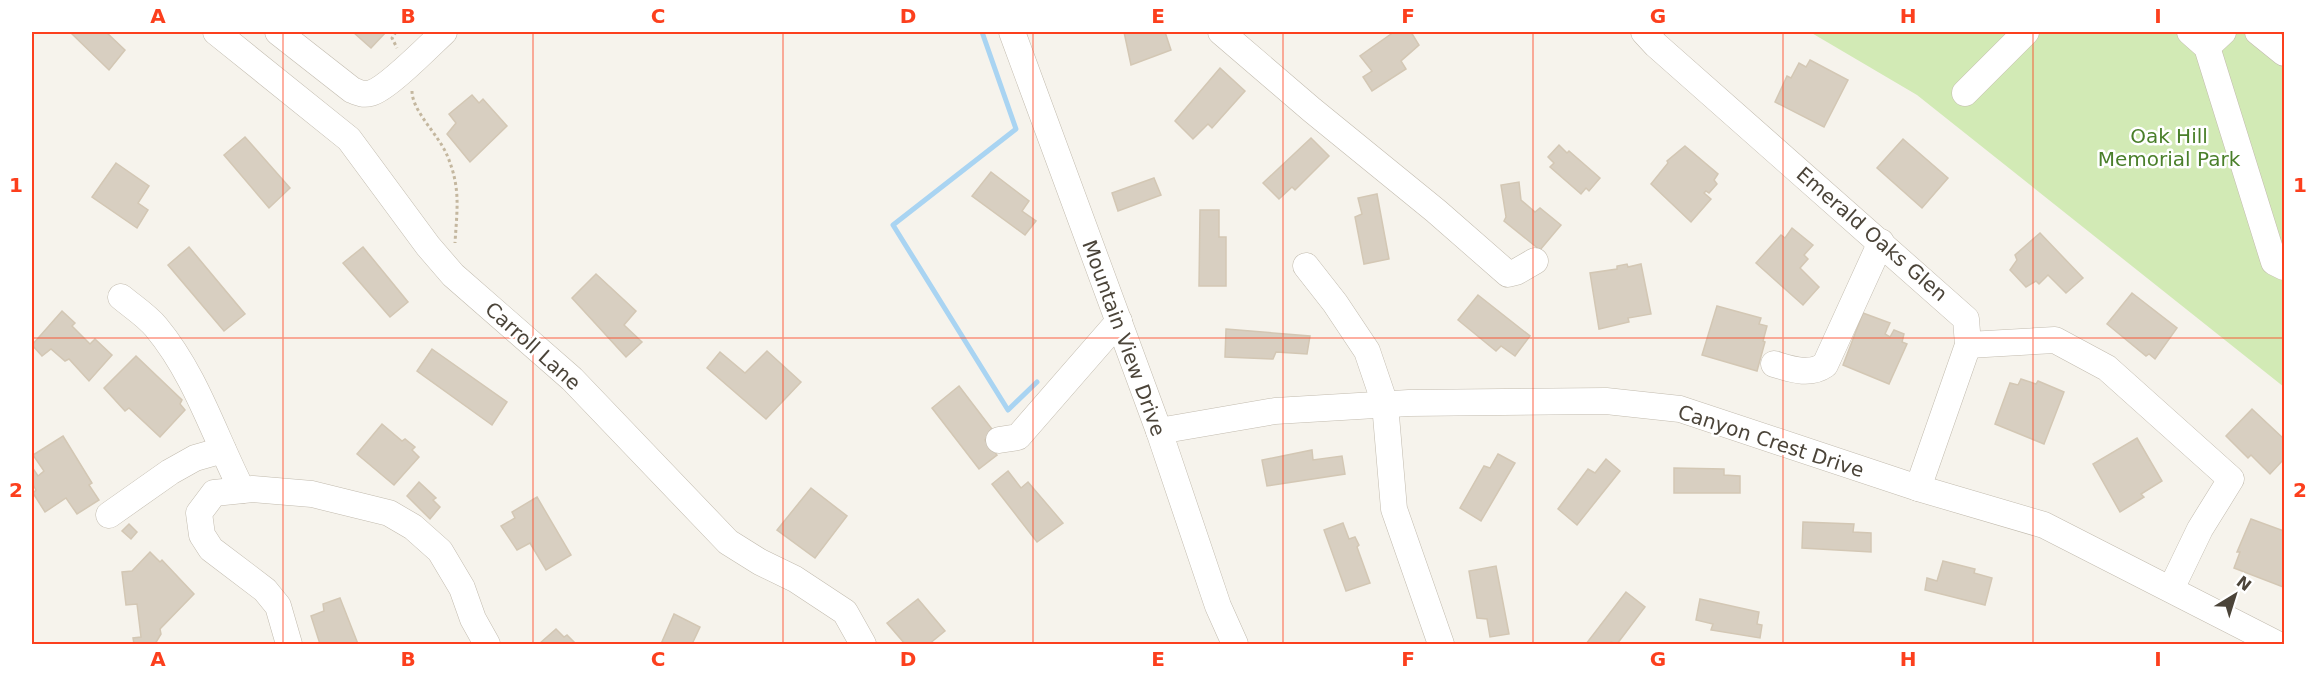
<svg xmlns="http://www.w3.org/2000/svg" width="2316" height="676" viewBox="0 0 2316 676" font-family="'DejaVu Sans',sans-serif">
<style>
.green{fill:#d2eab5}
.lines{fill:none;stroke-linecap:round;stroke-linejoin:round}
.stream{stroke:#a9d4f2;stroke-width:5}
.building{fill:#d8cfc1;stroke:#d3c7b4;stroke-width:1.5}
.minor-casing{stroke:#c2bbae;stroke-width:27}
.path{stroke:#c4b79f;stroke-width:3;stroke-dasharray:3 3;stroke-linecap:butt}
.minor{stroke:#fff;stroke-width:26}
.grid{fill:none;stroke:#fc3f1d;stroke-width:1.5;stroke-opacity:0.55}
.labels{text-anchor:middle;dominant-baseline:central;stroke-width:5;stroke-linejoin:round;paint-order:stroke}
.park-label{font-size:20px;fill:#4a7f2a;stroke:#fff}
.street-label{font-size:20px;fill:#4b4439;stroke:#fff}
.neatline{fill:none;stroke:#fc3f1d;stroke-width:2}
.grid-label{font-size:20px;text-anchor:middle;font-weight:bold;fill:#fc3f1d}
</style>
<rect width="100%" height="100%" fill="#f6f3ec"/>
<!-- green -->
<path class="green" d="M1810,32h474v355l-367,-292z"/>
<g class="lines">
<!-- stream -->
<path class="stream" d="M982,32l34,97 -123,96 115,185 29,-28"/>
</g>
<!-- building -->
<g class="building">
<path d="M70,32h36l19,18 -16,20z"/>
<path d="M353,32h33l-15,16z"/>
<path d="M1124,32h41l6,18 -40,15z"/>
<path d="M1389,32h22l8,13 -18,16 5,8 -34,22 -9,-14 9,-6 -12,-15 31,-22z"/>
<path d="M1810,60l38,20 -24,47 -49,-25 12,-26 4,2 8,-15 7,4z"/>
<path d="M1220,68l25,23 -33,37 -4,-4 -15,15 -18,-18z"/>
<path d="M472,95l7,8 4,-4 24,27 -37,36 -23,-28 9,-11 -7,-9z"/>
<path d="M245,137l45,51 -21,20 -45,-53z"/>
<path d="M1311,138l18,18 -34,34 -3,-3 -13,12 -16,-16z"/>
<path d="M1903,139l45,39 -26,30 -45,-40z"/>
<path d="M1559,145l8,8 2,-2 31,27 -11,13 -3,-3 -5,6 -31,-27 4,-4 -6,-6z"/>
<path d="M1685,146l33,28 -4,6 3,4 -8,9 -3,-2 -2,2 7,6 -20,23 -40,-38 17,-21 -1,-2z"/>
<path d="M116,163l33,23 -11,17 10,7 -11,18 -45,-31z"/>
<path d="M991,172l38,29 -7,10 14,10 -11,14 -53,-39z"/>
<path d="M1154,178l7,17 -43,16 -6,-18z"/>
<path d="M1519,182l2,18 14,12 5,-4 21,17 -21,25 -36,-29 2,-4 -5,-32z"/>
<path d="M1377,194l12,65 -25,5 -9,-47 7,-3 -4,-16z"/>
<path d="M1200,210h19v27h7v49h-27z"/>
<path d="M1792,228l21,17 -9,10 4,4 -8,9 19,19 -16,18 -47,-42 25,-28 4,3z"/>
<path d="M2040,233l43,45 -17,15 -18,-18 -9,9 -3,-3 -10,6 -16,-17 7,-10 -2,-5z"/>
<path d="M189,247l56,67 -21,17 -56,-66z"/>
<path d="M363,247l45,55 -18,15 -47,-54z"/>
<path d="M1627,264l1,3 13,-3 10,50 -23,4 1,4 -30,7 -9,-56 27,-4v-3z"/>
<path d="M596,274l40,37 -12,14 18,17 -16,15 -54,-59z"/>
<path d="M2132,293l45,35 -22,31 -6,-5 -3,2 -39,-32z"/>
<path d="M1478,295l52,41 -15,20 -14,-10 -5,5 -38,-31z"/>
<path d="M1717,306l44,12 -2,6 8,2 -4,15 2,1 -8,29 -55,-16z"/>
<path d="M62,311l13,12 -3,3 18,18 5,-5 17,16 -23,26 -20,-22 -4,2 -14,-12 -9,7 -10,-11z"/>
<path d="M1863,313l27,10 -5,11 5,3 4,-7 10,4 -2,8 5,2 -18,40 -46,-19z"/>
<path d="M1226,329l84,7 -3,18 -31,-2 -3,7 -48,-2z"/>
<path d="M432,349l75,53 -15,23 -75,-54z"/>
<path d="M767,351l34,31 -35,37 -59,-51 13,-16 25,21z"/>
<path d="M136,356l46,44 -2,4 5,6 -25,27 -31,-29 -4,3 -21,-23z"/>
<path d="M2021,379l15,5 2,-3 26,11 -20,52 -49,-20 15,-41 8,2z"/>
<path d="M959,386l36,47 -10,7 12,15 -18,14 -47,-61z"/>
<path d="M2252,409l32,30v20l-14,15 -19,-19 -3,3 -22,-22z"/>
<path d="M382,424l20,17 3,-2 10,8 -3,3 7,7 -25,28 -37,-31z"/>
<path d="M63,436l29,47 -3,2 10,15 -22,14 -11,-16 -21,14 -12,-19 3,-3 -4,-7v-16l6,9 6,-5 -11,-16z"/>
<path d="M2137,438l25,43 -21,13 3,3 -24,15 -27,-48z"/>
<path d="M1312,450l1,10 29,-4 3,18 -78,12 -5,-26z"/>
<path d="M1498,454l17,9 -34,58 -21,-13 24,-42 6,2z"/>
<path d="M1606,459l14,12 -43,54 -19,-16 30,-40 7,4z"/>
<path d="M1674,468l50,1v6l16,1v17h-66z"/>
<path d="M1008,471l13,17 7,-6 35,41 -26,19 -45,-58z"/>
<path d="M419,482l17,16 -3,2 7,7 -10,12 -23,-23z"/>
<path d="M811,488l36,28 -32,42 -38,-28z"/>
<path d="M537,497l34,58 -25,15 -16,-27 -13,7 -16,-24 14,-8 -3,-6z"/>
<path d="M2251,519l33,12 -1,56 -49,-19 6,-16h-3z"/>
<path d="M1803,522l51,2 -1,8 18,1v19l-69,-4z"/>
<path d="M1343,523l6,16 6,-2 4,8 -2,2 13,36 -24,8 -22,-61z"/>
<path d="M129,524l8,8 -6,7 -9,-8z"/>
<path d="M150,552l10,10 2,-2 32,34 -34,35 1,5 -6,10h-21l-1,-6 8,-1 -4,-33 -11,1 -4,-33 10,-1z"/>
<path d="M1943,561l32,8 -1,4 18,5 -7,27 -60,-15 2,-12 10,3z"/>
<path d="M1496,566l13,68 -19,3 -3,-18 -10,-1 -8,-47z"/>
<path d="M1626,592l19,15 -28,37 -6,-2 -2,2h-23z"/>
<path d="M340,598l18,46h-38l-9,-28 13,-5 -1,-7z"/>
<path d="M918,599l27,32 -16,13h-24l-18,-21z"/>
<path d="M1700,599l59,13 -2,12 5,1 -2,13 -49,-8 2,-6 -17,-4z"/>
<path d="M674,614l26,13 -8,17h-31z"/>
<path d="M556,629l8,8 3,-2 9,9h-37z"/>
</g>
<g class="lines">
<!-- minor casing -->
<g class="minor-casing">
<g id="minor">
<path d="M216,32l133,107 79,107 25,29 119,104 156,163 32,20 35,17 50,33 18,32"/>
<path d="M278,32l74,58c7,3 11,5 19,3 16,-4 59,-48 73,-61"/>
<path d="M1012,32l147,399 59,175 17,38"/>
<path d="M1221,32l91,78 124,101 72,63 8,-2 19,-11"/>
<path d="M1644,32l12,13 310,274 2,26 -50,143"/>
<path d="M2190,32l17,15 67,215 10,5"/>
<path d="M2258,32l26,21"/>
<path d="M2207,47l16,-15"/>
<path d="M1965,93l61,-61"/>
<path d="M1306,266l29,37 32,48 18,53 9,105 47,135"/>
<path d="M121,297c12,10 26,19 35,30 40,48 58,108 86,163"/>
<path d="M1968,345l87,-5 52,28 124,111 -31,50 -29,60"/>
<path d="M1774,364c17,5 35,12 51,1l56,-123"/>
<path d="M1159,431l116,-20 134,-8 197,-2 74,8 238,79 126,37 233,119"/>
<path d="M999,440l19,-3 101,-116"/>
<path d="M109,515l61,-43 25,-14 28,-8"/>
<path d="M289,644l-11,-38 -13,-16 -54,-41 -9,-14 -3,-22 15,-20 39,-4 59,5 77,19 24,14 27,24 22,37 11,31 14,25"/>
</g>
</g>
<!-- path -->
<g class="path">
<path d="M396,32l-4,6 5,10"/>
<path d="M412,91c0,20 26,43 35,64 14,33 10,54 8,88"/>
</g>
<!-- minor -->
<use href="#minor" class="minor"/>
</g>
<!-- grid -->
<path class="grid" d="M283,32v612M533,32v612M783,32v612M1033,32v612M1283,32v612M1533,32v612M1783,32v612M2033,32v612M32,338h2252"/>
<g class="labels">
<!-- park labels -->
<g class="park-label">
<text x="2169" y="136">Oak Hill<tspan x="2169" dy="23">Memorial Park</tspan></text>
</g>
<!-- street labels -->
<g class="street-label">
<text transform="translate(1872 234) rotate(41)">Emerald Oaks Glen</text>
<text transform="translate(1124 338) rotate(70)">Mountain View Drive</text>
<text transform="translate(533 346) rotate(42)">Carroll Lane</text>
<text transform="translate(1771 441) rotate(18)">Canyon Crest Drive</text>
</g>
</g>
<!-- border -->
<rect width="2316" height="676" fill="none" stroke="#ffffff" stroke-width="66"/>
<!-- north arrow -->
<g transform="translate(2235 595) rotate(38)" stroke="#ffffff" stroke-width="4.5" paint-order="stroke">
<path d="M0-4.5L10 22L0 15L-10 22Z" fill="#4b4439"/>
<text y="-9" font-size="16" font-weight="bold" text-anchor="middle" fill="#4b4439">N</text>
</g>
<rect x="33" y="33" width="2250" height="610" class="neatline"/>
<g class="grid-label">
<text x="158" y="23">A</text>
<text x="408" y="23">B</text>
<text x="658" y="23">C</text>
<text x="908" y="23">D</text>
<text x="1158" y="23">E</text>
<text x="1408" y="23">F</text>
<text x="1658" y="23">G</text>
<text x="1908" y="23">H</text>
<text x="2158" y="23">I</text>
<text x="16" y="192">1</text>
<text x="2300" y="192">1</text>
<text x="16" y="497">2</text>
<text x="2300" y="497">2</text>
<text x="158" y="666">A</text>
<text x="408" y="666">B</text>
<text x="658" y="666">C</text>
<text x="908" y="666">D</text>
<text x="1158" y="666">E</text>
<text x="1408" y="666">F</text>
<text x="1658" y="666">G</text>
<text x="1908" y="666">H</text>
<text x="2158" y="666">I</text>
</g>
</svg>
